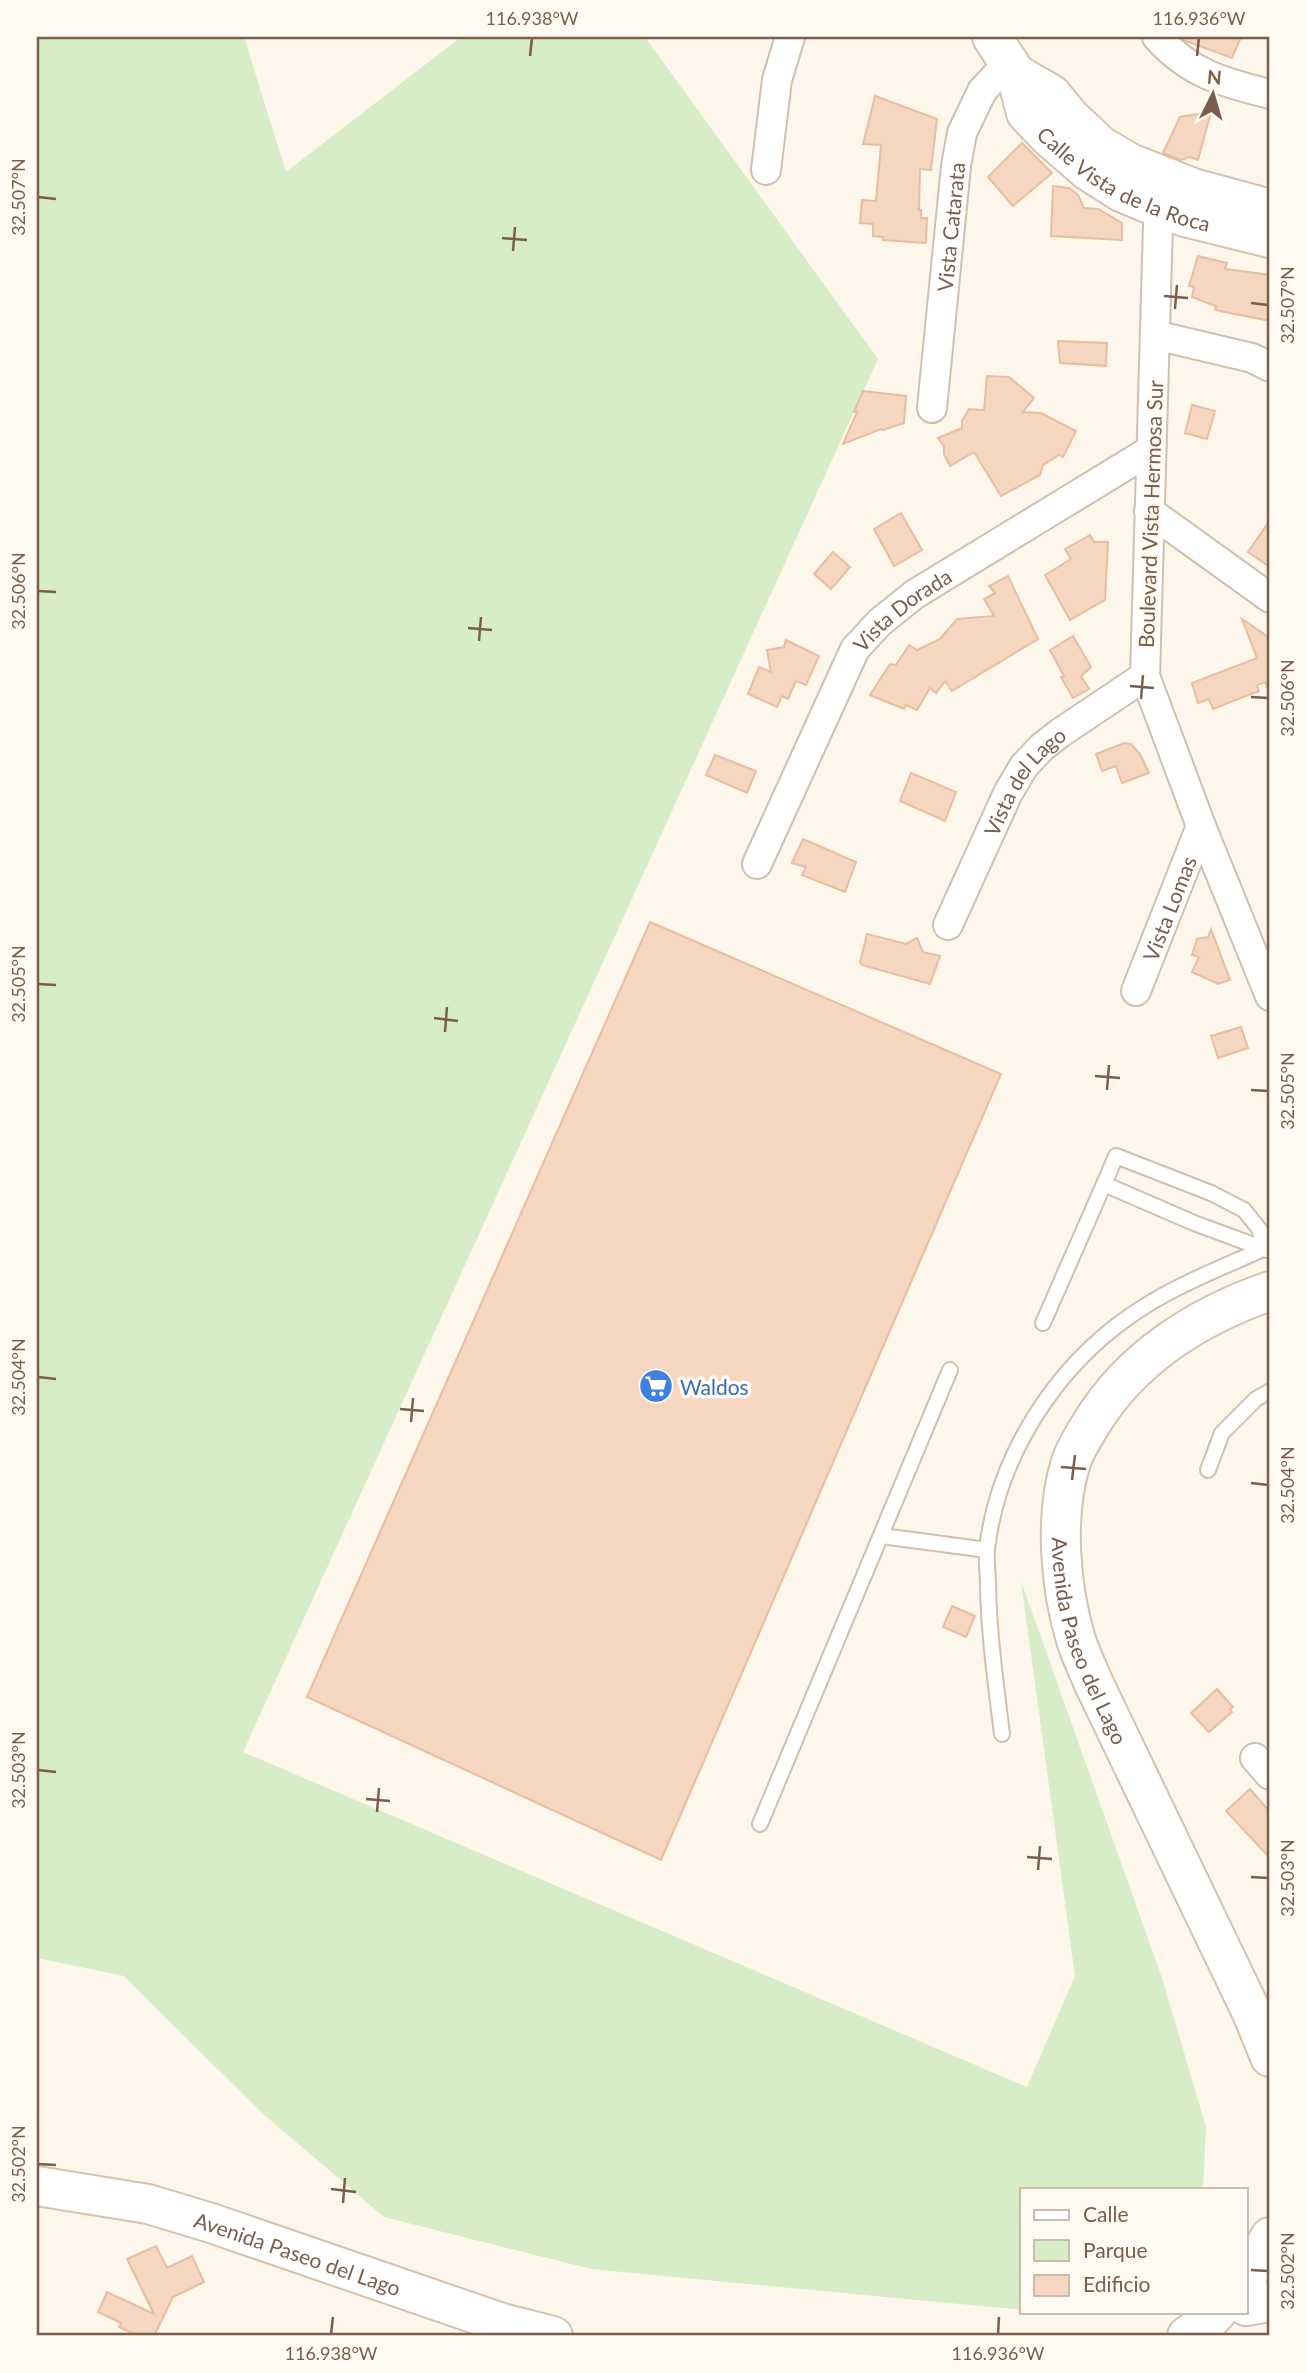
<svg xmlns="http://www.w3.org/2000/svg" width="1307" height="2373" viewBox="0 0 1307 2373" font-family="Lato,sans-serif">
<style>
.green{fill:#d6edc7}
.building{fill:#f4d6c1;stroke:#e8bda0;stroke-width:2}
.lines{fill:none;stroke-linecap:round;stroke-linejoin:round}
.lane-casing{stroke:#d1bfaf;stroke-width:18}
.street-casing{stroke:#d1bfaf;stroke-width:32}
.secondary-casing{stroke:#d7c1ae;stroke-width:42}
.lane{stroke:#fff;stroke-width:14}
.street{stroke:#fff;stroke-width:28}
.secondary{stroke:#fff;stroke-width:38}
.ticks{fill:none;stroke:#7b5d4b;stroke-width:2.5}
.labels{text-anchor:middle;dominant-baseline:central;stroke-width:7;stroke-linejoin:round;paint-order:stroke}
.street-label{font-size:21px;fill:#7b5d4b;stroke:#fffaf2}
.shop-label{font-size:21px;fill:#366cbe;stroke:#fffaf2;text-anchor:start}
.neatline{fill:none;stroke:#7b5d4b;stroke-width:2.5}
.ticks-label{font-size:18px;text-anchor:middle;fill:#7b5d4b}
</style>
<rect width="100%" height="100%" fill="#fdf6eb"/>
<!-- green -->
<path class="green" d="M37,37h207l42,135 175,-135h184l233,322 -635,1393 784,335 48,-111 -54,-395 141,397 44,149 -3,62h-181v121l-431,-41 -207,-52 -122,-104 -138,-137 -87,-18z"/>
<!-- building -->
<g class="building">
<path d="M1181,37h60l-9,21 -49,-18z"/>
<path d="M875,96l62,23 -6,51 -11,-1 -1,41h2v8h6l-1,25 -43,-3v-3l-10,-1v-12l-13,-1 2,-23 14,1 5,-56 -18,-1z"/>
<path d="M1211,112l-13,48 -8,-3 -9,3 -18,-7 17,-36z"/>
<path d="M1022,143l30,30 -39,33 -25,-29z"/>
<path d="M1053,186l16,2 9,7 6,13 14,1 24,14v17l-71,-4z"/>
<path d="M1198,256l29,7 -2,6 45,6v46l-55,-11 1,-4 -24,-9 2,-10 -5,-1z"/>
<path d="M1058,341l49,2 -1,23 -46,-3z"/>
<path d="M987,376l22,1 25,21 -11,14 18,1 35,18 -13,26 -4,-2 -16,10 -3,10 -39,21 -27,-44 -24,14 -6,-12v-8l-6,-8 24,-10v-7l7,-12 15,1z"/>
<path d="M863,391l43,5 -2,27 -21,7 -2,-1 -38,15 14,-32h-3z"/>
<path d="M1192,405l23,6 -8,28 -22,-6z"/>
<path d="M901,513l21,37 -28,16 -20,-37z"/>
<path d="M1270,520v47l-22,-15z"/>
<path d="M1090,535l4,7h14l-3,58 -35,20 -25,-45 26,-16 -6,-10z"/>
<path d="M833,552l17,15 -19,22 -17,-15z"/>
<path d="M1008,576l30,63 -86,52 -7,-10 -9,12 -6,-5 -13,22 -11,-5 -2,4 -34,-14 20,-31 6,1 13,-20 8,5 17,-8 7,-4 16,-19 37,-3 -10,-17 11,-6 -6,-7z"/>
<path d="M1242,619l28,19v51h-2l-3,-7 -8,3 2,6 -46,18 -4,-10 -11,4 -6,-20 65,-25z"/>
<path d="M1073,636l18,31 -10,9 8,13 -16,9 -12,-21 3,-1 -14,-26z"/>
<path d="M786,640l33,16 -13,29 -10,-4 -8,18 -6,-3 -5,11 -29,-13 11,-27 12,5 -4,-22 17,-3z"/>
<path d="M1124,743l7,1 9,10 9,19 -27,10 -6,-17 -14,5 -6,-17z"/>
<path d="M715,755l41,16 -9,22 -41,-18z"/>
<path d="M911,773l45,19 -11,29 -45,-20z"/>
<path d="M803,839l53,23 -11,30 -43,-17 4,-8 -14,-4z"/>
<path d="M650,922l351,152 -340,786 -354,-163z"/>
<path d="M1211,929l19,51 -12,4 -26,-12 7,-15 -7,-2 5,-16 11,-2z"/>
<path d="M867,934l39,10 11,-6 6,14 17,4 -10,28 -68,-19 -2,-3z"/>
<path d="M1241,1027l7,21 -30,10 -7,-22z"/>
<path d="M952,1606l23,10 -9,21 -23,-10z"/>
<path d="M1217,1689l16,18 -3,2 2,3 -23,20 -18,-19z"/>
<path d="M1250,1789l20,23v46l-44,-47z"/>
<path d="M156,2246l11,22 25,-12 12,26 -31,15 -19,39h-16l-19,-9 2,-4 -23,-11 9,-20 47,22 -27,-55z"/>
</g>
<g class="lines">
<!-- lane casing -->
<g class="lane-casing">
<g id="lane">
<path d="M1043,1323l61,-139 90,39 73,27"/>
<path d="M1208,1470l14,-37 34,-34 14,-8"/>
<path d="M882,1536l105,14"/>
<path d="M1002,1734c-6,-49 -13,-98 -14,-148 0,-12 -2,-25 -1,-37 11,-93 68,-181 143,-233 41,-29 89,-47 133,-67l-3,-19 -16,-20 -33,-17 -95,-37 -12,28"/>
<path d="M760,1824l190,-454"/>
</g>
</g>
<!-- street casing -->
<g class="street-casing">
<g id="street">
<path d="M1157,37c33,37 68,46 113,57"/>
<path d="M766,170l11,-90 13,-43"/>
<path d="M1159,190l-14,486 56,150 69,170"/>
<path d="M1155,335l97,23 18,9"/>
<path id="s1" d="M932,408l24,-242 6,-33 20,-42 26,-28"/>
<path d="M1149,511l121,87"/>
<path id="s2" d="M757,864l98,-215 25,-27 35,-28 236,-144"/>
<path id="s3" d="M948,925l60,-132 16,-27 18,-19 18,-14 85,-57"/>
<path id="s4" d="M1136,991l65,-165"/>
<path d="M1255,1758l15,17"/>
</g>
</g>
<!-- secondary casing -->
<g class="secondary-casing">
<g id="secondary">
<path id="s5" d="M992,37l24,37 10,39 24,25 38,33 33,21 36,15 28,10 85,21"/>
<path d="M1016,74l35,20 20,24 30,28 29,17 63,25 77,21"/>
<path id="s6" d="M1270,1291c-72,25 -139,67 -179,133 -7,12 -16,25 -20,38 -17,53 -11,125 5,178 5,15 12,30 18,44l158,329 18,44"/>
<path id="s7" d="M37,2186l111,18 63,19 291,100 51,13"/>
<path d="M1246,2279l24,-42"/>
<path d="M1246,2306l24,-4"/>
<path d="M1187,2336l21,-15 9,-9"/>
</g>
</g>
<!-- lane -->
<use href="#lane" class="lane"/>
<!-- street -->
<use href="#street" class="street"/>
<!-- secondary -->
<use href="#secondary" class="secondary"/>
</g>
<!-- ticks -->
<path class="ticks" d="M530,56l2,-18M1197,56l2,-18M38,197l18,2M502,238l25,2M513,251l2,-24M1164,296l24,2M1251,303l17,2M1175,309l2,-24M38,591l18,1M468,628l24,2M479,641l2,-24M1130,686l24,2M1251,697l17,1M1141,699l2,-24M38,984l18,1M434,1018l24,3M445,1032l2,-25M1095,1076l25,2M1107,1090l2,-25M1251,1090l17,1M38,1377l18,2M400,1409l24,2M411,1422l2,-24M1061,1467l25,2M1072,1480l3,-25M1251,1483l17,2M38,1770l18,2M366,1799l24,2M377,1812l2,-24M1027,1857l25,2M1038,1870l2,-24M1251,1877l17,1M38,2164l18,1M331,2189l25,3M343,2203l2,-25M1251,2270l17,1M331,2334l2,-17M998,2334l1,-17"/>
<!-- icons -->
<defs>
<g id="supermarket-disc" transform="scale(1.75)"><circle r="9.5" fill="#3f7fe0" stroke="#fffaf2"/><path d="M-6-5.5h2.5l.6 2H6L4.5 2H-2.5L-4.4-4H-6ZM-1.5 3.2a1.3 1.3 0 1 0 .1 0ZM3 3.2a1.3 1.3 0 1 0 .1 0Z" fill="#fff"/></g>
</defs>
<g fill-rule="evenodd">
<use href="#supermarket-disc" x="656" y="1386"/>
</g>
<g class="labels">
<!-- street labels -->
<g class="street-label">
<text stroke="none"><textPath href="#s5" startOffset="205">Calle Vista de la Roca</textPath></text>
<text stroke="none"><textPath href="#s1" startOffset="182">Vista Catarata</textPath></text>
<text transform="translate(1150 514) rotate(-88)">Boulevard Vista Hermosa Sur</text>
<text stroke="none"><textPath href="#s2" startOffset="298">Vista Dorada</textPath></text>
<text stroke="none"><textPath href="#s3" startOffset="164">Vista del Lago</textPath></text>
<text stroke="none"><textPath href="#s4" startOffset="89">Vista Lomas</textPath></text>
<text stroke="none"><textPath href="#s6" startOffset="455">Avenida Paseo del Lago</textPath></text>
<text stroke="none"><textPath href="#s7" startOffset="270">Avenida Paseo del Lago</textPath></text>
</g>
<!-- shop labels -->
<g class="shop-label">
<text x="680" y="1386">Waldos</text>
</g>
</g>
<!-- border -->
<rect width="1307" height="2373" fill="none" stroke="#fffaf2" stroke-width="77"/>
<!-- legend -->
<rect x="1020" y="2188" width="228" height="126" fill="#fffaf2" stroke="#cabbaf" stroke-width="2"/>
<rect x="1034" y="2210" width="35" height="10" fill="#ffffff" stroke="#cabbaf" stroke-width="2"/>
<text x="1083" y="2222" font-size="21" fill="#7b5d4b">Calle</text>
<rect x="1034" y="2240" width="35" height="21" fill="#d6edc7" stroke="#cabbaf" stroke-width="2"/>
<text x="1083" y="2258" font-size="21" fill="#7b5d4b">Parque</text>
<rect x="1034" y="2275" width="35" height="21" fill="#f4d6c1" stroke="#cabbaf" stroke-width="2"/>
<text x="1083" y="2292" font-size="21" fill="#7b5d4b">Edificio</text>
<!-- north arrow -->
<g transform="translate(1213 94) rotate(5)" stroke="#fffaf2" stroke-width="5" paint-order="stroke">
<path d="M0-5L12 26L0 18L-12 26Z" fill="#7b5d4b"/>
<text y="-10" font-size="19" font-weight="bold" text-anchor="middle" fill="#7b5d4b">N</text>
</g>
<rect x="38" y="38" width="1230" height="2296" class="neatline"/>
<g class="ticks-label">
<text x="532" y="25">116.938°W</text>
<text x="1199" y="25">116.936°W</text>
<text transform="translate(19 197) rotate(-90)" y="6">32.507°N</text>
<text transform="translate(1288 305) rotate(-90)" y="6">32.507°N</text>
<text transform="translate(19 591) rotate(-90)" y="6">32.506°N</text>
<text transform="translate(1288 698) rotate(-90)" y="6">32.506°N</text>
<text transform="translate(19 984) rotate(-90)" y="6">32.505°N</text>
<text transform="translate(1288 1091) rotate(-90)" y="6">32.505°N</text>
<text transform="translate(19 1377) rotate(-90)" y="6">32.504°N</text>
<text transform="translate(1288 1485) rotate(-90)" y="6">32.504°N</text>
<text transform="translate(19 1770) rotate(-90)" y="6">32.503°N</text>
<text transform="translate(1288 1878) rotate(-90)" y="6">32.503°N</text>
<text transform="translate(19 2164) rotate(-90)" y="6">32.502°N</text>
<text transform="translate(1288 2271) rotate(-90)" y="6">32.502°N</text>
<text x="331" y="2360">116.938°W</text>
<text x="998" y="2360">116.936°W</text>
</g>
</svg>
